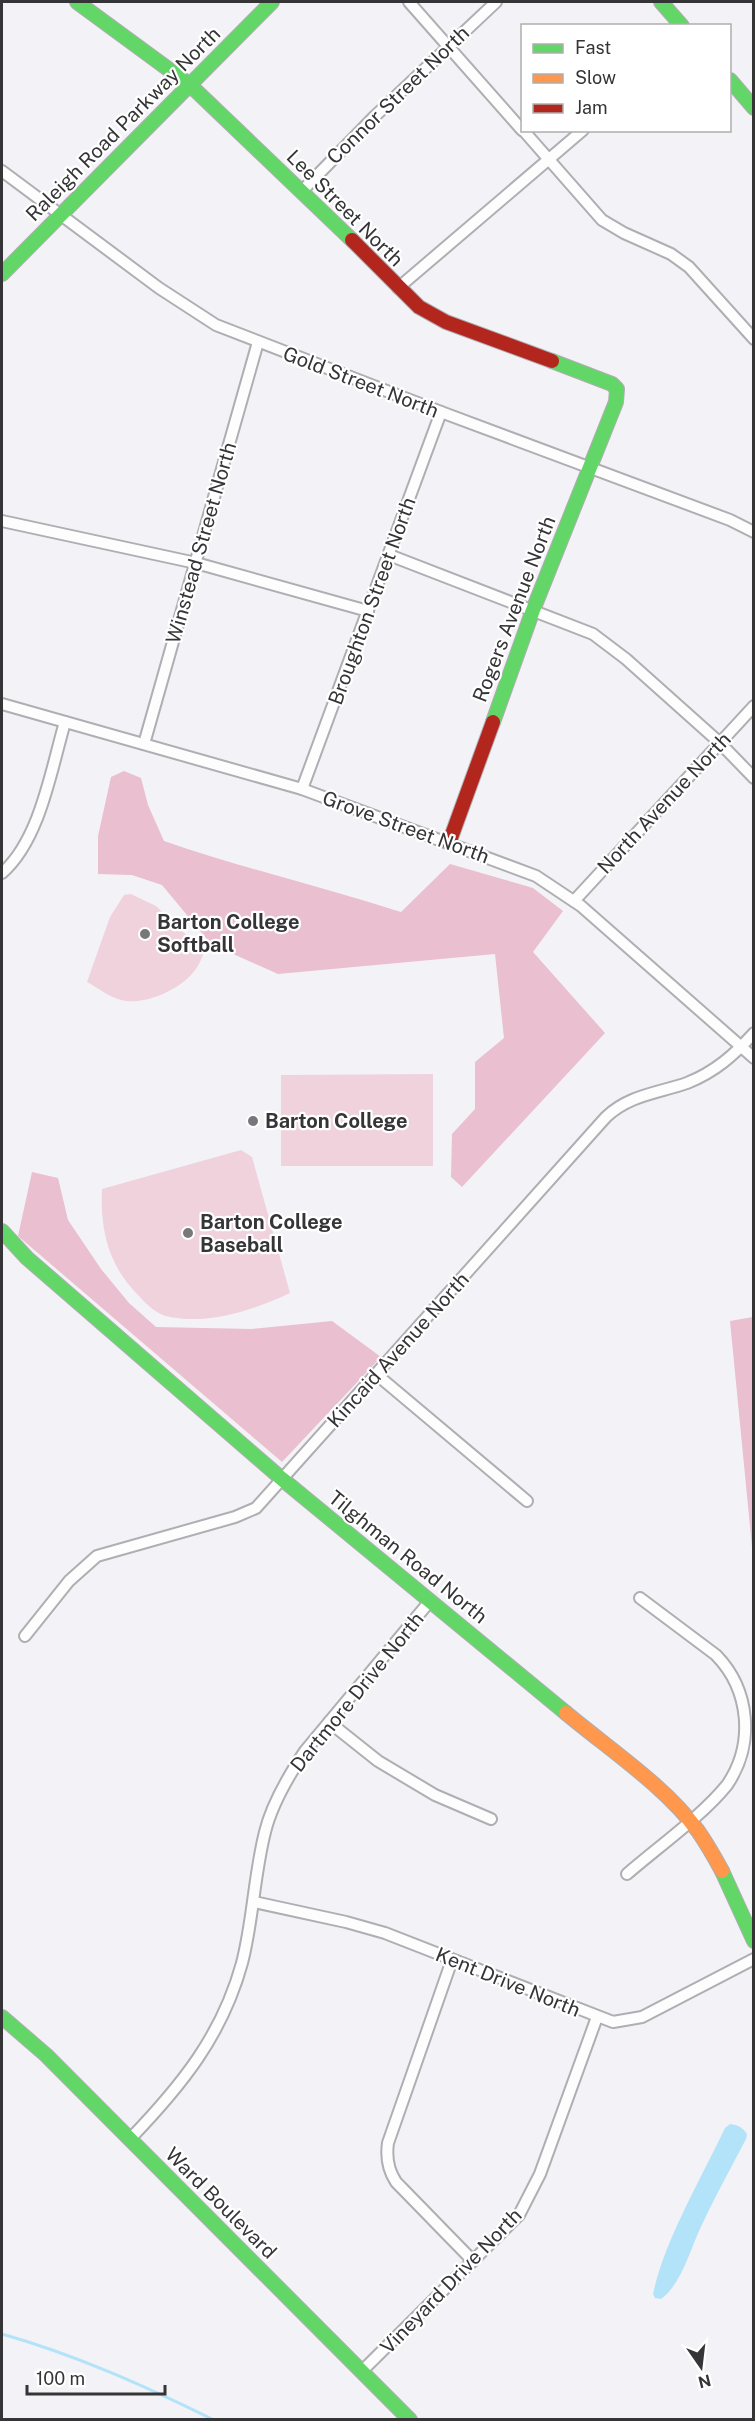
<svg xmlns="http://www.w3.org/2000/svg" width="755" height="2421" viewBox="0 0 755 2421" font-family="'Public Sans',sans-serif">
<style>
.green{fill:#f0d2dd}
.forest{fill:#eabfcf}
.water{fill:#b3e3f8}
.lines{fill:none;stroke-linecap:round;stroke-linejoin:round}
.stream{stroke:#b3e3f8;stroke-width:3}
.street-casing{stroke:#afaeb2;stroke-width:14}
.fast-casing{stroke:#afaeb2;stroke-width:16}
.slow-casing{stroke:#afaeb2;stroke-width:16}
.jam-casing{stroke:#afaeb2;stroke-width:16}
.street{stroke:#fdfdfe;stroke-width:10}
.fast{stroke:#63d668;stroke-width:14}
.slow{stroke:#ff974d;stroke-width:14}
.jam{stroke:#b3261e;stroke-width:14}
.poi-dot{fill:#78777a;stroke:#fff;stroke-width:2}
.labels{text-anchor:middle;dominant-baseline:central;stroke-width:4.5;stroke-linejoin:round;paint-order:stroke}
.street-label{font-size:20px;fill:#353537;stroke:#fff}
.poi-label{font-size:20px;font-weight:bold;fill:#353537;stroke:#fff;text-anchor:start}
</style>
<rect width="100%" height="100%" fill="#f3f2f7"/>
<!-- green -->
<g class="green">
<path d="M131,894l25,12 48,46c-3,9 -7,17 -14,24 -14,15 -48,30 -69,24 -12,-3 -23,-12 -34,-18l23,-65 14,-22z"/>
<path d="M433,1074v92h-152v-91z"/>
<path d="M241,1150l11,7 38,136c-36,17 -84,33 -124,23 -10,-3 -19,-11 -26,-19 -31,-30 -40,-65 -38,-108z"/>
</g>
<!-- forest -->
<g class="forest">
<path d="M124,771l17,7 7,27 16,36c78,27 159,46 237,71l49,-48 83,24 30,23 -30,41 72,81 -143,154 -11,-10 1,-43 23,-25v-47l29,-24 -9,-84 -217,20 -67,-30 -49,-59 -30,-10 -34,-1v-38l13,-59z"/>
<path d="M32,1172l26,6 10,42 33,49 28,34 27,24 96,2 80,-8 49,36 -99,105 -264,-226z"/>
<path d="M753,1317h1l-1,240 -23,-236z"/>
</g>
<!-- water -->
<path class="water" d="M730,2124c8,1 12,3 17,10l-1,5c-16,31 -33,61 -47,92 -9,20 -19,55 -38,68l-6,-1 -2,-4c11,-53 49,-117 72,-166z"/>
<g class="lines">
<!-- stream -->
<path class="stream" d="M2,2334c74,21 143,52 212,86"/>
<!-- street casing -->
<g class="street-casing">
<g id="street">
<path d="M409,2l113,128"/>
<path d="M523,130l79,90 22,13 47,21 18,13 65,72"/>
<path d="M2,171l157,117 57,37 225,87 289,108 24,12"/>
<path d="M302,191l73,-75 121,-114"/>
<path d="M398,288l185,-158"/>
<path d="M2,521l194,42 172,48"/>
<path d="M389,555l204,79 33,25 94,84 34,35"/>
<path d="M2,704l300,85 234,87 45,30 173,152"/>
<path d="M144,744l114,-402"/>
<path d="M302,789l139,-377"/>
<path d="M2,873c38,-33 49,-103 63,-151"/>
<path d="M574,901l180,-195"/>
<path d="M376,1374l151,127"/>
<path d="M25,1636l44,-55 28,-25 138,-39 21,-9 350,-391c23,-22 52,-24 81,-34 28,-11 47,-28 67,-50"/>
<path d="M329,1722l49,39 57,34 56,24"/>
<path d="M627,1874c31,-27 75,-58 100,-89 28,-41 23,-95 -11,-130l-76,-57"/>
<path d="M254,1902l92,20 39,11 228,89 29,-5 112,-58"/>
<path d="M452,1960l-64,183c-2,14 0,27 8,39l77,79"/>
<path d="M130,2139c51,-53 92,-103 112,-176 11,-42 12,-88 23,-131 7,-29 24,-57 40,-81l125,-150"/>
<path d="M362,2371l157,-156 21,-41 57,-157"/>
</g>
</g>
<!-- fast casing -->
<g class="fast-casing">
<g id="fast">
<path d="M77,2l113,83 162,155"/>
<path d="M661,2l21,24"/>
<path d="M730,80l24,28"/>
<path d="M2,274l270,-272"/>
<path d="M493,722l40,-112 83,-208 1,-13 -5,-5 -60,-23"/>
<path d="M2,1231l25,27 255,221 284,234"/>
<path d="M722,1871l32,70"/>
<path d="M2,2017l44,38 364,365"/>
</g>
</g>
<!-- slow casing -->
<g class="slow-casing">
<path id="slow" d="M566,1713c43,36 99,73 132,118 9,13 17,27 24,40"/>
</g>
<!-- jam casing -->
<g class="jam-casing">
<g id="jam">
<path d="M352,240l67,67 27,15 106,39"/>
<path d="M449,843l44,-121"/>
</g>
</g>
<!-- street -->
<use href="#street" class="street"/>
<!-- fast -->
<use href="#fast" class="fast"/>
<!-- slow -->
<use href="#slow" class="slow"/>
<!-- jam -->
<use href="#jam" class="jam"/>
</g>
<!-- markers -->
<g class="poi-dot">
<circle cx="145" cy="934" r="6"/>
<circle cx="253" cy="1121" r="6"/>
<circle cx="188" cy="1233" r="6"/>
</g>
<g class="labels">
<!-- street labels -->
<g class="street-label">
<text transform="translate(398 95) rotate(-44)">Connor Street North</text>
<text transform="translate(123 124) rotate(-45)">Raleigh Road Parkway North</text>
<text transform="translate(345 208) rotate(45)">Lee Street North</text>
<text transform="translate(361 382) rotate(21)">Gold Street North</text>
<text transform="translate(201 543) rotate(-74)">Winstead Street North</text>
<text transform="translate(372 601) rotate(-70)">Broughton Street North</text>
<text transform="translate(514 609) rotate(-69)">Rogers Avenue North</text>
<text transform="translate(664 803) rotate(-47)">North Avenue North</text>
<text transform="translate(406 827) rotate(20)">Grove Street North</text>
<text transform="translate(398 1350) rotate(-48)">Kincaid Avenue North</text>
<text transform="translate(408 1557) rotate(39)">Tilghman Road North</text>
<text transform="translate(357 1692) rotate(-51)">Dartmore Drive North</text>
<text transform="translate(508 1982) rotate(22)">Kent Drive North</text>
<text transform="translate(221 2203) rotate(45)">Ward Boulevard</text>
<text transform="translate(451 2281) rotate(-46)">Vineyard Drive North</text>
</g>
<!-- poi labels -->
<g class="poi-label">
<text x="157" y="922">Barton College<tspan x="157" dy="23">Softball</tspan></text>
<text x="265" y="1121">Barton College</text>
<text x="200" y="1222">Barton College<tspan x="200" dy="23">Baseball</tspan></text>
</g>
</g>
<!-- border -->
<rect width="755" height="2421" fill="none" stroke="#353537" stroke-width="6"/>
<!-- legend -->
<rect x="521" y="24" width="210" height="108" fill="#ffffff" stroke="#aeaeaf" stroke-width="1.5"/>
<rect x="533" y="44" width="30" height="9" fill="#63d668" stroke="#aeaeaf" stroke-width="1.5"/>
<text x="575" y="54" font-size="18" fill="#353537">Fast</text>
<rect x="533" y="74" width="30" height="9" fill="#ff974d" stroke="#aeaeaf" stroke-width="1.5"/>
<text x="575" y="84" font-size="18" fill="#353537">Slow</text>
<rect x="533" y="104" width="30" height="9" fill="#b3261e" stroke="#aeaeaf" stroke-width="1.5"/>
<text x="575" y="114" font-size="18" fill="#353537">Jam</text>
<!-- north arrow -->
<g transform="translate(701 2367) rotate(166)" stroke="#ffffff" stroke-width="4.5" paint-order="stroke">
<path d="M0-4.5L10 22L0 15L-10 22Z" fill="#353537"/>
<text y="-9" font-size="16" font-weight="bold" text-anchor="middle" fill="#353537">N</text>
</g>
<!-- scale -->
<path d="M27 2385v9h138v-9" fill="none" stroke="#353537" stroke-width="3"/>
<text x="36" y="2385" font-size="18" fill="#353537" stroke="#ffffff" stroke-width="4.5" paint-order="stroke">100 m</text>
</svg>
